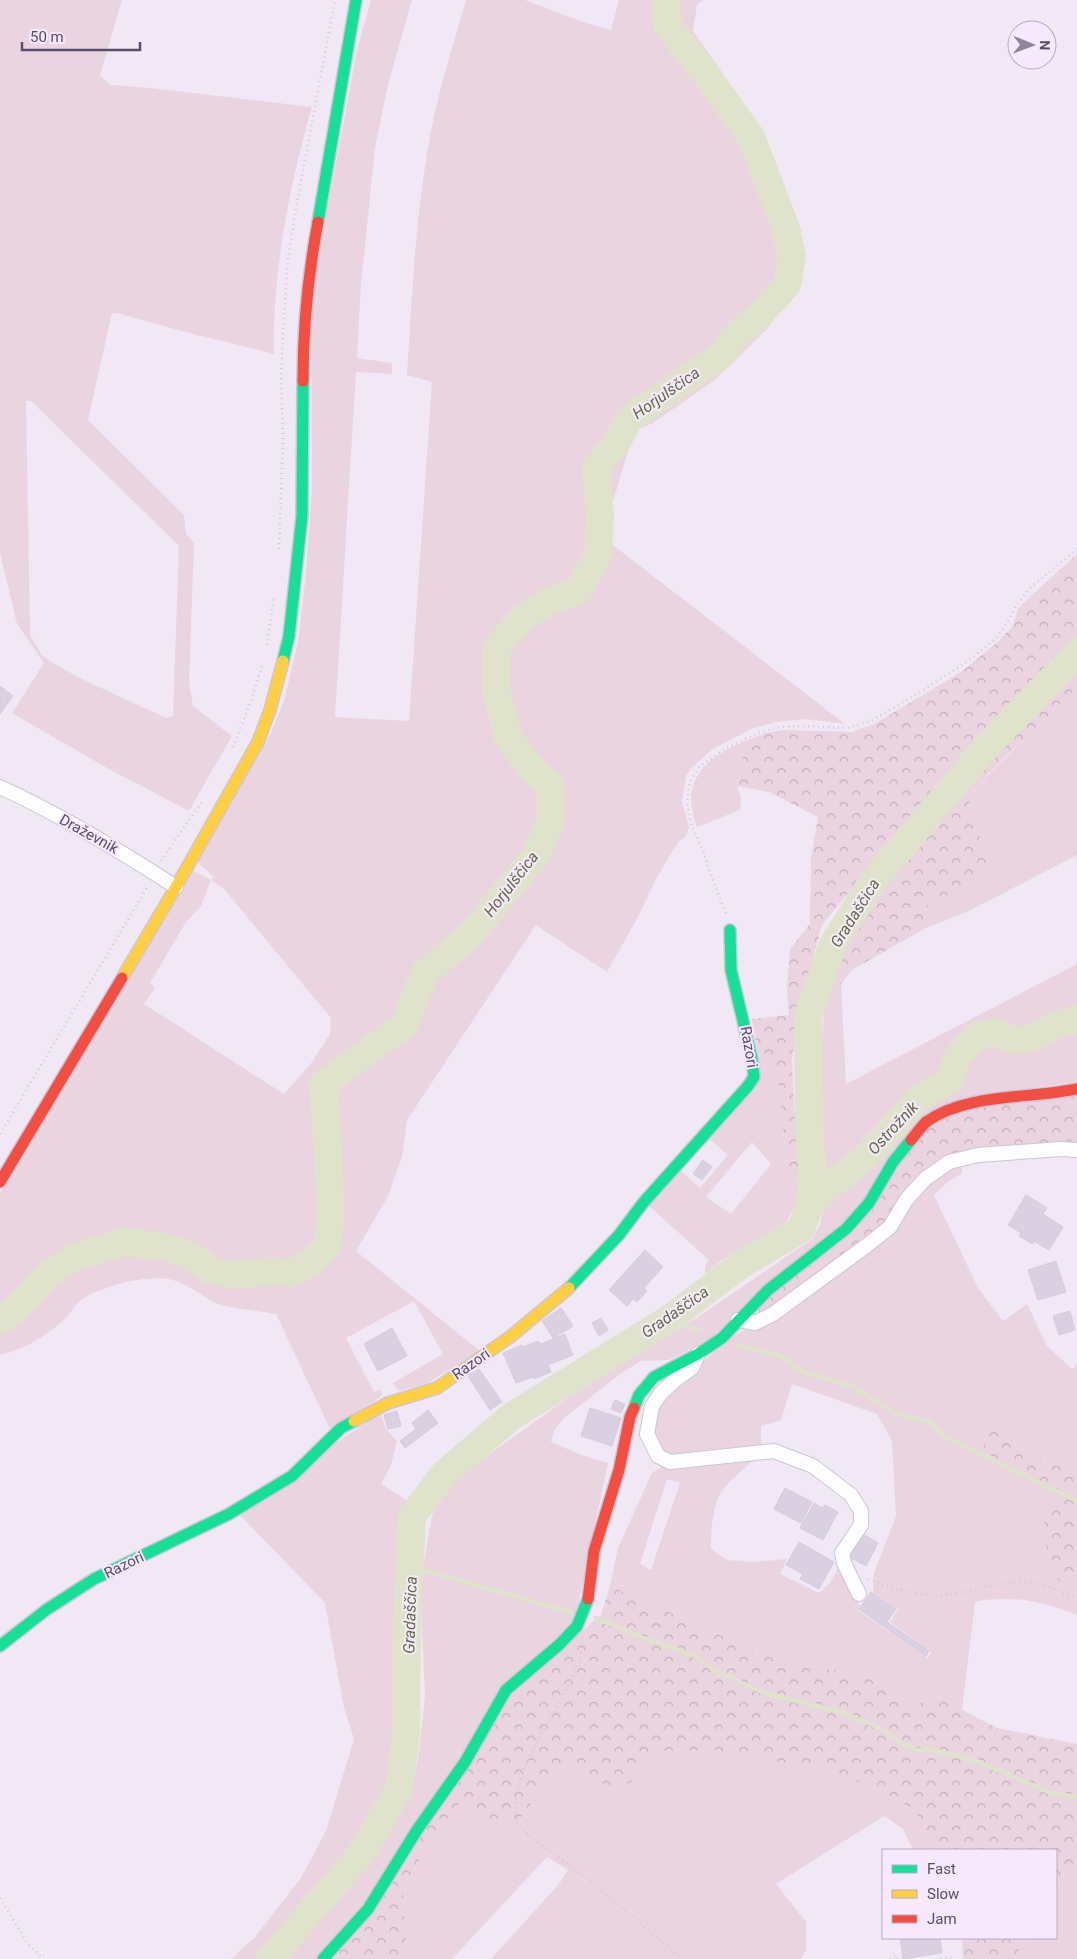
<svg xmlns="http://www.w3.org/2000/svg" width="1077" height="1959" viewBox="0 0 1077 1959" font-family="Roboto,sans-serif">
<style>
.grass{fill:#ead4e0;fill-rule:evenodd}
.forest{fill:url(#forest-crowns)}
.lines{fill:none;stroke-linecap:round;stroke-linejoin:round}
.stream{stroke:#e0e3cc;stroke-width:4.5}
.river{stroke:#e0e3cc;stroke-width:28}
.building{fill:#d9d1e1;stroke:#d4cbdd}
.street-casing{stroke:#cdc6d3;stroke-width:16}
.fast-casing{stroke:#cfc6d5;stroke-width:14}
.slow-casing{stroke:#cfc6d5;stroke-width:14}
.jam-casing{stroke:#cfc6d5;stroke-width:14}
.path{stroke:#d0cad5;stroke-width:2.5;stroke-dasharray:1 4;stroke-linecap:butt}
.street{stroke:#fdfcfe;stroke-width:14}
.fast{stroke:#16e098;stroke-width:11}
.slow{stroke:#ffcf43;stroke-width:11}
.jam{stroke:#f24e42;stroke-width:11}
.labels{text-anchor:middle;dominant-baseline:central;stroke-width:4;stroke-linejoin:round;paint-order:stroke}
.street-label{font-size:15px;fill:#5a4c6f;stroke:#f6e9fd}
.water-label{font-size:16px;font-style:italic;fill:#636d3e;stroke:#f6e9fd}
</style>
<defs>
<pattern id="forest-crowns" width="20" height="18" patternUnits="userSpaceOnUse" patternTransform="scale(1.25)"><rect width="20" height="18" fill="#ead4e0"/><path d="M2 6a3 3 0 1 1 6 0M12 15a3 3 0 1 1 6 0" fill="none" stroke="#c1aeba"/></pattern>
</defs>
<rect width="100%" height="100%" fill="#f1e8f5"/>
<!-- grass -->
<g class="grass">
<path d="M0,0h122l-22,75 10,10 41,3 161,19c-22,75 -40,168 -38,247l-81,-20 -76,-21h-5l-24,107 96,95 2,19 8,9 -5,139 4,24 39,30 -43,75 -82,-43 -95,-55 32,-50 -27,-39 -17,-71zM26,401h5l148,145 -6,170 -7,2 -84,-39 -29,-16 -11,-8 -12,-20z"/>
<path d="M371,0h41l-24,85 -13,63 -14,136 -4,74 35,5v11l-36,-2 -21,345 74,4 23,-339 -25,-7c5,-76 8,-152 21,-227 8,-50 24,-99 38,-148h59l61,23 25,7 8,-30h84l-6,5 -4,26 49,70 39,76 20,53 1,52 -36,48 -50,49 -63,44 -12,5 -9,9 -22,75 -1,30 236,182 -39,-5 -30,3 -25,7 -38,20 -22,19 -5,8 -4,25 7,27 -4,9 -7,5 -22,37 -17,36 -32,57 -71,-47 -129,195 -5,37 -14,39 -32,55 124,100 -54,33 -28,7 -5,-8 50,-29 -29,-53 -68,37 28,54 6,-3 2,5 -3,4 -49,31 -54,-115c-15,-3 -47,-5 -60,-11 -13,-6 -25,-17 -40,-22 -22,-9 -76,5 -95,19 -6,5 -10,12 -15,18 -19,18 -41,31 -66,37v-162l192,-323 19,10 3,-3 -17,-15 74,-129 13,-32 14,-58 8,-69 6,-88 -1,-159 3,-46 43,-231zM211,880l13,9 107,129 -1,16 -18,28 -28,32 -140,-90 11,-16 -5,-5 36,-61 15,-16z"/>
<path d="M1077,688v167l-108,56 -43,17 1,-24 53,-24 8,-23 -18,-46 -1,-11 18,-24z"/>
<path d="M741,743l2,16 -6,27 4,10 -1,14 -43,17c-17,-44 5,-67 44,-84z"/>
<path d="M1077,964v118l-68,9 -167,135 -134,114 -39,20 -28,1 -22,14 -55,43 -10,13 -3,11 33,14 24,7 -33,156 -211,288 -47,52h-29l4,-11 46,-49 34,-46 39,-62 7,-33 7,-62 -5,-110 12,-71 17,-32 119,-85 136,-85 108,-74 8,-14 4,-27 -6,-112 7,-85 6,-19 10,2 5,100z"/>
<path d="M760,1065l17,3 11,109 11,5v11l-3,13 -11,17 -63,37 -17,14v-8l4,-6 -61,-55 30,-37 22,20 28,-33 -21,-18zM752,1142l19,22 -40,50 -25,-17z"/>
<path d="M962,1163v11l-13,7 -15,14 44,93 25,33 24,-17 20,42 25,23 5,-4v109l-56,-25 -21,-26 46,64 11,7 3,10 -17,27 8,36 4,10 22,18v20c-32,-13 -68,-21 -102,-13l-13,108 -25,-15 -24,12 -43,-29 -98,-20 -162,-72 8,-38 34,-75 11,-7 97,-11c-12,11 -36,28 -42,43 -6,16 -7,34 -7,51l16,11 28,2 32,-3 -7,15 39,19 11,-10 8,-15 22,38 -2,4 70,48 3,-6 -41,-30 8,-12 -25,-18 1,-19 22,-57 -4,-75 -15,-27 -85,-30 -11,36 -20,6v22l-92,10 -17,-18v-21l13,-24 66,-58 14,-7 11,1 38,-26 131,-120zM667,1479l13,4 -29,87 -11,-6z"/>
<path d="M380,1413l7,17 10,11 -6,24 -10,19 27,17 -7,12 -5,222 -6,47 -18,35 -20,28 -91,111 -4,3h-26l24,-22 46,-59 25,-47 28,-92 -10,-31 -19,-105 -89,-92z"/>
<path d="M713,1750l110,20 53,18 34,19 10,11 14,32h-21l-10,-21 -19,-13 -108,68 30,38v28l-5,9h-310l68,-75 9,-14 -21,-13 -95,102h-39l-6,-8 -4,-55 18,-41 37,-51 35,17 30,-5 10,-16 27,-32 10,-2 12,1 15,15 39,-3 5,-14 9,-14z"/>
<path d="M1077,1865v94h-63l12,-21h30v-48z"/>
</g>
<!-- forest -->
<g class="forest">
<path d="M1077,554v84l-199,219 -56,68 -21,78 -9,57 2,45 6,38 -1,39 -11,-5 -11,-109 -17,-3 -8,-46 37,-4 -2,-29 3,-37 20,-25 1,-66 7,-41 -49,-25 -32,-6 6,-27 -2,-16 24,-10 17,-3 71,2 23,-9 85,-51 38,-31 14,-15 5,-18z"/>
<path d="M1077,668v20l-90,87 -18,25 1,11 18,46 1,14 -9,9 -52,24 -2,24 -74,42 -11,14 -10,-2 10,-31 51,-77 54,-62 46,-63z"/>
<path d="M1077,1092v55l-100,2 -37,11 -19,16 -36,48 -126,92v-8l170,-180 30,-18z"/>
<path d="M987,1423h13l21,26 56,25v121l-22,-18 -4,-10 -8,-36 2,-10 15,-17 -3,-10 -65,-35 -8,-10 -2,-20z"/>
<path d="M610,1586l162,72 98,20 43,29 24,-12 25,15 35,18 80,16v121l-21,25v-40h-122l-14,-32 -10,-11 -35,-19 -52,-18 -110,-20 -63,1 -9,14 -5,14 -16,10 -23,-7 -15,-15 -12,-1 -9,2 -28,32 -10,16 -14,6 -16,-1 -35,-17 -37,51 -18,41 4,55 6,8h-83l179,-267 92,-77z"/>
<path d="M962,1938h64l-12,21h-51z"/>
</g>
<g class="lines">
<!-- stream -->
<g class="stream">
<path d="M669,1319l31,12"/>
<path d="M738,1345l43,11 22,16 49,14 43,27 34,9 14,13 134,66"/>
<path d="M409,1566l161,46"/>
<path d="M596,1618l47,20 50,17 19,14 52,24 77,19 39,16 21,15 16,7h16l46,12 72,31 26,4"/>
</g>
<!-- river -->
<g class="river">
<path d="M810,1205l24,-23 31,-24 52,-58 32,-20 10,-25 19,-20 18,-3 20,9 18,-4 19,-11 24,-7"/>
<path d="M0,1321l15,-11 31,-34 28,-19 50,-15 39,5 26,7 21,16 25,5 37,-4 20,2 21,-12 14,-16 3,-27 -2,-66 -5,-68 81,-59 20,-51 46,-39 67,-81 13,-33v-36l-19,-17 -23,-31 -12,-47v-42l28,-31 27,-17 26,-8 21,-37 2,-39 -4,-48 20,-25 14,-25 88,-61 20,-24 21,-18 28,-30 5,-29 -7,-30 -34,-89 -41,-57 -43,-55v-25"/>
<path d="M270,1959l93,-108 36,-63 7,-55 1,-110 5,-107 32,-42 68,-58 157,-97 70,-53 62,-37 9,-24 3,-28 -4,-48 -1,-113 25,-72 40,-63 113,-134 91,-94"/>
</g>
</g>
<!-- building -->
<g class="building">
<path d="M0,686l13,10 -13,18z"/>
<path d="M703,1160l9,7 -10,13 -9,-6z"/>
<path d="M1026,1195l21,13 -4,6 20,13 -14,23 -15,-9 -2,3 -13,-8 2,-3 -13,-8z"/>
<path d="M645,1250l18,17 -19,21 3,3 -10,11 -4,-3 -6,7 -18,-16z"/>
<path d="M1056,1261l10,31 -28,8 -10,-30z"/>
<path d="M561,1308l12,18 -20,12 -11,-17z"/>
<path d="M1070,1311l5,19 -16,5 -6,-19z"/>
<path d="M601,1318l7,12 -9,6 -7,-13z"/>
<path d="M392,1328l15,28 -29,15 -14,-27z"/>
<path d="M565,1334l8,21 -25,10 3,7 -17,7 -1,-2 -17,6 -13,-30 19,-8 1,2 15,-6 3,3z"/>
<path d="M479,1369l23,33 -12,8 -22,-34z"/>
<path d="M615,1400l10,4 -4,9 -10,-4z"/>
<path d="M590,1408l31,10 -9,28 -31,-10z"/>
<path d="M428,1410l10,13 -33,25 -5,-7 16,-12 -4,-6z"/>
<path d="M397,1411l4,15 -13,3 -4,-14z"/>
<path d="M785,1488l27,14 -11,21 -27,-14z"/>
<path d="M814,1503l9,5 2,-3 13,7 -15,28 -23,-12z"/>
<path d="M859,1532l19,11 -12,23 -19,-10z"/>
<path d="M799,1542l35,20 -15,27 -19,-10 3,-5 -17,-9z"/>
<path d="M871,1592l25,17 -9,13 42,29 -3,5 -67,-47z"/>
<path d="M900,1938h40l2,15 -39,6z"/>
</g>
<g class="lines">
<!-- street casing -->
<g class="street-casing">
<g id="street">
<path d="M0,787c61,28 119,63 176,100"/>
<path d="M738,1320l17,3 18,-9 93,-68 24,-19 16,-27 19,-21 24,-17 29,-7 83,-6 16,1"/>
<path d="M698,1354l-6,14 -17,12 -14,13 -9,13 -5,28 11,22 12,6 104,-11 39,15 38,29 10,16v14l-19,28 2,10 15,31"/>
</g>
</g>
<!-- fast casing -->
<g class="fast-casing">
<g id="fast">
<path d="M318,222l38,-222"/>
<path d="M283,661l6,-25 13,-120 1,-135"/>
<path d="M569,1288l50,-53 24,-32 105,-117 6,-9 -2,-18 -21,-89 -1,-40"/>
<path d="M634,1408l5,-13 15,-18 44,-23 24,-16 46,-48 78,-61 23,-26 24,-41 18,-22"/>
<path d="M0,1646l46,-36 48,-31 135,-65 63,-38 49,-48 13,-7"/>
<path d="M323,1959l45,-50 49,-79 48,-68 41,-72 54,-46 17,-18 11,-27"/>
</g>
</g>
<!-- slow casing -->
<g class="slow-casing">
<g id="slow">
<path d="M122,978l54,-91 82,-145 12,-32 13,-49"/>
<path d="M354,1421l34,-18 49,-15 73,-51 59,-49"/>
</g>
</g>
<!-- jam casing -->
<g class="jam-casing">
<g id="jam">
<path d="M303,381c0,-54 5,-106 15,-159"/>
<path d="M911,1140c5,-6 10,-13 15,-18 40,-29 104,-23 151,-33"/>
<path d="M0,1182l122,-204"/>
<path d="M588,1599l6,-48 25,-81 11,-53 4,-9"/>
</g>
</g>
<!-- path -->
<g class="path">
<path d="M279,549l4,-110 -2,-67 6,-104 8,-55 40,-213"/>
<path d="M267,645l7,-49"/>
<path d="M233,747l18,-46 11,-36"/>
<path d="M161,861l41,-59"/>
<path d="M726,913l-16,-40 -7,-23 -11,-23 -5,-25 3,-20 10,-16 27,-18 31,-15 22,-6 21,-1 46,2 24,-7 54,-32 40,-26 27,-21 13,-15 11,-21 15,-19 46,-38"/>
<path d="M0,1134l148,-248"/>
<path d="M868,1579c24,8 49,18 75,16 28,-2 55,-14 83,-13 18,1 35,10 51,17"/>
<path d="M582,1647c-10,54 -61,100 -66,154 -1,7 1,16 1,23l14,13 54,40 98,82"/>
<path d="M0,1898l27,45 17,16"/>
<path d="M890,1959l6,-4 2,4"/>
<path d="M936,1959l13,-2 3,2"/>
</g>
<!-- street -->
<use href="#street" class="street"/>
<!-- fast -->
<use href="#fast" class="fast"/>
<!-- slow -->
<use href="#slow" class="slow"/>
<!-- jam -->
<use href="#jam" class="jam"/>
</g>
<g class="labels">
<!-- street labels -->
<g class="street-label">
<text transform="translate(89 834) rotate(29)">Draževnik</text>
<text transform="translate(749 1047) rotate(80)">Razori</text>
<text transform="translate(471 1364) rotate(-35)">Razori</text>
<text transform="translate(124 1565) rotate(-26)">Razori</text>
</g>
<!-- water labels -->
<g class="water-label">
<text transform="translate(666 393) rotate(-35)">Horjulščica</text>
<text transform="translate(511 884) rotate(-52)">Horjulščica</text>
<text transform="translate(855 913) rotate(-58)">Gradaščica</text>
<text transform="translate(893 1128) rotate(-47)">Ostrožnik</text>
<text transform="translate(675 1312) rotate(-35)">Gradaščica</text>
<text transform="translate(410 1615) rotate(-88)">Gradaščica</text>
</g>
</g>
<!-- legend -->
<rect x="882" y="1849" width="175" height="90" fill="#f6e9fd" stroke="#b8aac4"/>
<rect x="892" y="1865" width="25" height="8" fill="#16e098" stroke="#b8aac4"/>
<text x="927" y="1874" font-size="15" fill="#5a4c6f">Fast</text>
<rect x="892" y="1890" width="25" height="8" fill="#ffcf43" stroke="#b8aac4"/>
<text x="927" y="1899" font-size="15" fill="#5a4c6f">Slow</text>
<rect x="892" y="1915" width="25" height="8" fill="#f24e42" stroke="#b8aac4"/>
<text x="927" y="1924" font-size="15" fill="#5a4c6f">Jam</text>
<!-- north arrow -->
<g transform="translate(1032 45) rotate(91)"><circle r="24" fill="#f6e9fd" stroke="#b8aac4"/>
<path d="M0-4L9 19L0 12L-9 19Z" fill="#8f839e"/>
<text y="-8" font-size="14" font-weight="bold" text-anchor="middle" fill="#5a4c6f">N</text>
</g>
<!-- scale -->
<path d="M22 42v8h118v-8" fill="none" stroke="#5a4c6f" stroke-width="2.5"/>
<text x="30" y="42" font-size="15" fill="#5a4c6f" stroke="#f6e9fd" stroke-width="4" paint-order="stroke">50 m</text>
</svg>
